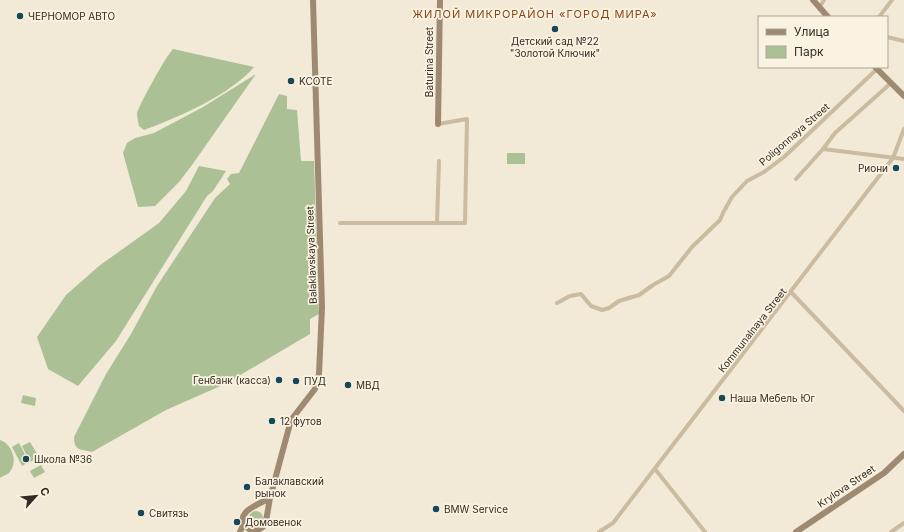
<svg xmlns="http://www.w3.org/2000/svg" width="904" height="532" viewBox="0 0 904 532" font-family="Inter,sans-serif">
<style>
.green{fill:#abc195}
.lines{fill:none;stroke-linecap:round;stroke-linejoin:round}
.street{stroke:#cabba1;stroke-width:4}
.secondary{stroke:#9e8a73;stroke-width:6}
.poi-dot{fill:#184858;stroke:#faf3e2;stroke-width:1.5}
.labels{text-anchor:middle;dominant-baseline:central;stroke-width:3.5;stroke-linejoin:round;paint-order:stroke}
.poi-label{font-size:10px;fill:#342c24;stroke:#faf3e2;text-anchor:start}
.street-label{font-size:10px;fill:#342c24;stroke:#faf3e2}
.neighbourhood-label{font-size:11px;letter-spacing:1px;fill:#884719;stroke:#faf3e2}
</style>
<rect width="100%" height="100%" fill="#f2ead6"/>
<!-- green -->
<g class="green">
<path d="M173,49l81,18c-24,28 -75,50 -110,63l-5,-4c-1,-4 -2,-9 -2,-13 2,-8 29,-57 36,-64z"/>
<path d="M256,74l-64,91 -13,17 -24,24 -17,1 -15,-54 4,-10 8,-5 19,-5 49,-26z"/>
<path d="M279,94l8,2v13l10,1 4,51h13l5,153 -9,5v15l-85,50 -59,26 -74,42c-12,-3 -18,-1 -18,-15l32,-63 25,-40 26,-48 58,-88 15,-14 -3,-5 4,-5 8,-1z"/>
<rect x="507" y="153" width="18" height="11"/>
<path d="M199,166l27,5 -13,20 -6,5 -91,145 -38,45 -30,-17 -11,-32 29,-42 33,-29 60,-43 27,-32z"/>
<path d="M23,395l13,3 -1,8 -14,-3z"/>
<path d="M0,440c12,4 19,22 9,33 -2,2 -7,3 -9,5z"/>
<path d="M30,442l9,15 -9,5 -8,-16z"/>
<path d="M19,443l10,19 -7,4 -10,-19z"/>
<path d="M41,465l4,7 -11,6 -4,-7z"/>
<circle cx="256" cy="518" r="7"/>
</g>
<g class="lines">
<!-- street -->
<g class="street">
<path d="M819,8l5,-8"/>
<path d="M879,17l13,-17"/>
<path d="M887,37l17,4"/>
<path d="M823,149l81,10"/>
<path d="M796,179l27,-30 12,-16 56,-50"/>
<path d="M340,223h125l2,-104 -29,5"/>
<path d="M437,223l2,-62"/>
<path d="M791,292l113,119"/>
<path d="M557,303l13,-7 11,-2 10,12 11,4 7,-2 10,-7 20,-6 14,-10 16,-9 23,-29 28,-27 3,-7 9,-16 15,-16 17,-9 20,-15 93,-88"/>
<path d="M655,469l50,63"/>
<path d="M599,532l14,-9 280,-365 11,-29"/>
<path d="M891,532l13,-9"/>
</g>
<!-- secondary -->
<g class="secondary">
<path d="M813,0l15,17"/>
<path d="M875,67l29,29"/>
<path d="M438,124l2,-124"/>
<path d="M270,498c-10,6 -40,15 -21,31l9,1 5,-3 3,-6 4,-23 21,-78 24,-31 4,-15 3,-67 -9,-307"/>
<path d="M240,532l4,-9"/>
<path d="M796,532l88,-59 20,-19"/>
</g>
</g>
<!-- markers -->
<g class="poi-dot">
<circle cx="20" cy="16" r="4"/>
<circle cx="555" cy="29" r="4"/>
<circle cx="291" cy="81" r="4"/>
<circle cx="896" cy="168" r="4"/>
<circle cx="279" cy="380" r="4"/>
<circle cx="296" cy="381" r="4"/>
<circle cx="348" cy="385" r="4"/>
<circle cx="722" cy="398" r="4"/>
<circle cx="272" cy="421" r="4"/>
<circle cx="26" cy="459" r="4"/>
<circle cx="247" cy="487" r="4"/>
<circle cx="436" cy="509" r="4"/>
<circle cx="141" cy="513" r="4"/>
<circle cx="237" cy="522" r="4"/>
</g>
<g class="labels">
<!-- poi labels -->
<g class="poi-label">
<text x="28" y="16">ЧЕРНОМОР АВТО</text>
<text x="555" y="41" text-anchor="middle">Детский сад №22<tspan x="555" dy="12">"Золотой Ключик"</tspan></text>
<text x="299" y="81">KCOTE</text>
<text x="888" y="168" text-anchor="end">Риони</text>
<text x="271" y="380" text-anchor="end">Генбанк (касса)</text>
<text x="304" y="381">ПУД</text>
<text x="356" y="385">МВД</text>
<text x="730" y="398">Наша Мебель Юг</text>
<text x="280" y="421">12 футов</text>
<text x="34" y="459">Школа №36</text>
<text x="255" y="481">Балаклавский<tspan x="255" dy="12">рынок</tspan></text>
<text x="444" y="509">BMW Service</text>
<text x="149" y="513">Свитязь</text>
<text x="245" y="522">Домовенок</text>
</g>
<!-- street labels -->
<g class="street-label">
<text transform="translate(429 62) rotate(-90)">Baturina Street</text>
<text transform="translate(794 134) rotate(-41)">Poligonnaya Street</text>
<text transform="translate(311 255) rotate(-92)">Balaklavskaya Street</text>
<text transform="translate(752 330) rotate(-52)">Kommunalnaya Street</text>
<text transform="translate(846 486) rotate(-34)">Krylova Street</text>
</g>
<!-- neighbourhood labels -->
<g class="neighbourhood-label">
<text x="535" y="14">ЖИЛОЙ МИКРОРАЙОН «ГОРОД МИРА»</text>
</g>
</g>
<!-- legend -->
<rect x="758" y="16" width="130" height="52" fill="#faf3e2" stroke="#aba396"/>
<rect x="766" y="29" width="20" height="6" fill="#9e8a73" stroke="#aba396"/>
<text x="794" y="36" font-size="12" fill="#342c24">Улица</text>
<rect x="766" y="46" width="20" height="12" fill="#abc195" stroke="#aba396"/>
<text x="794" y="56" font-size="12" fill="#342c24">Парк</text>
<!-- north arrow -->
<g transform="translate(36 496) rotate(63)" stroke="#faf3e2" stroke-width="3" paint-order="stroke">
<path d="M0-3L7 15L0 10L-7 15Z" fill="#342c24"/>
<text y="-6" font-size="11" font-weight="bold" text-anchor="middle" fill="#342c24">С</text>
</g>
</svg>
